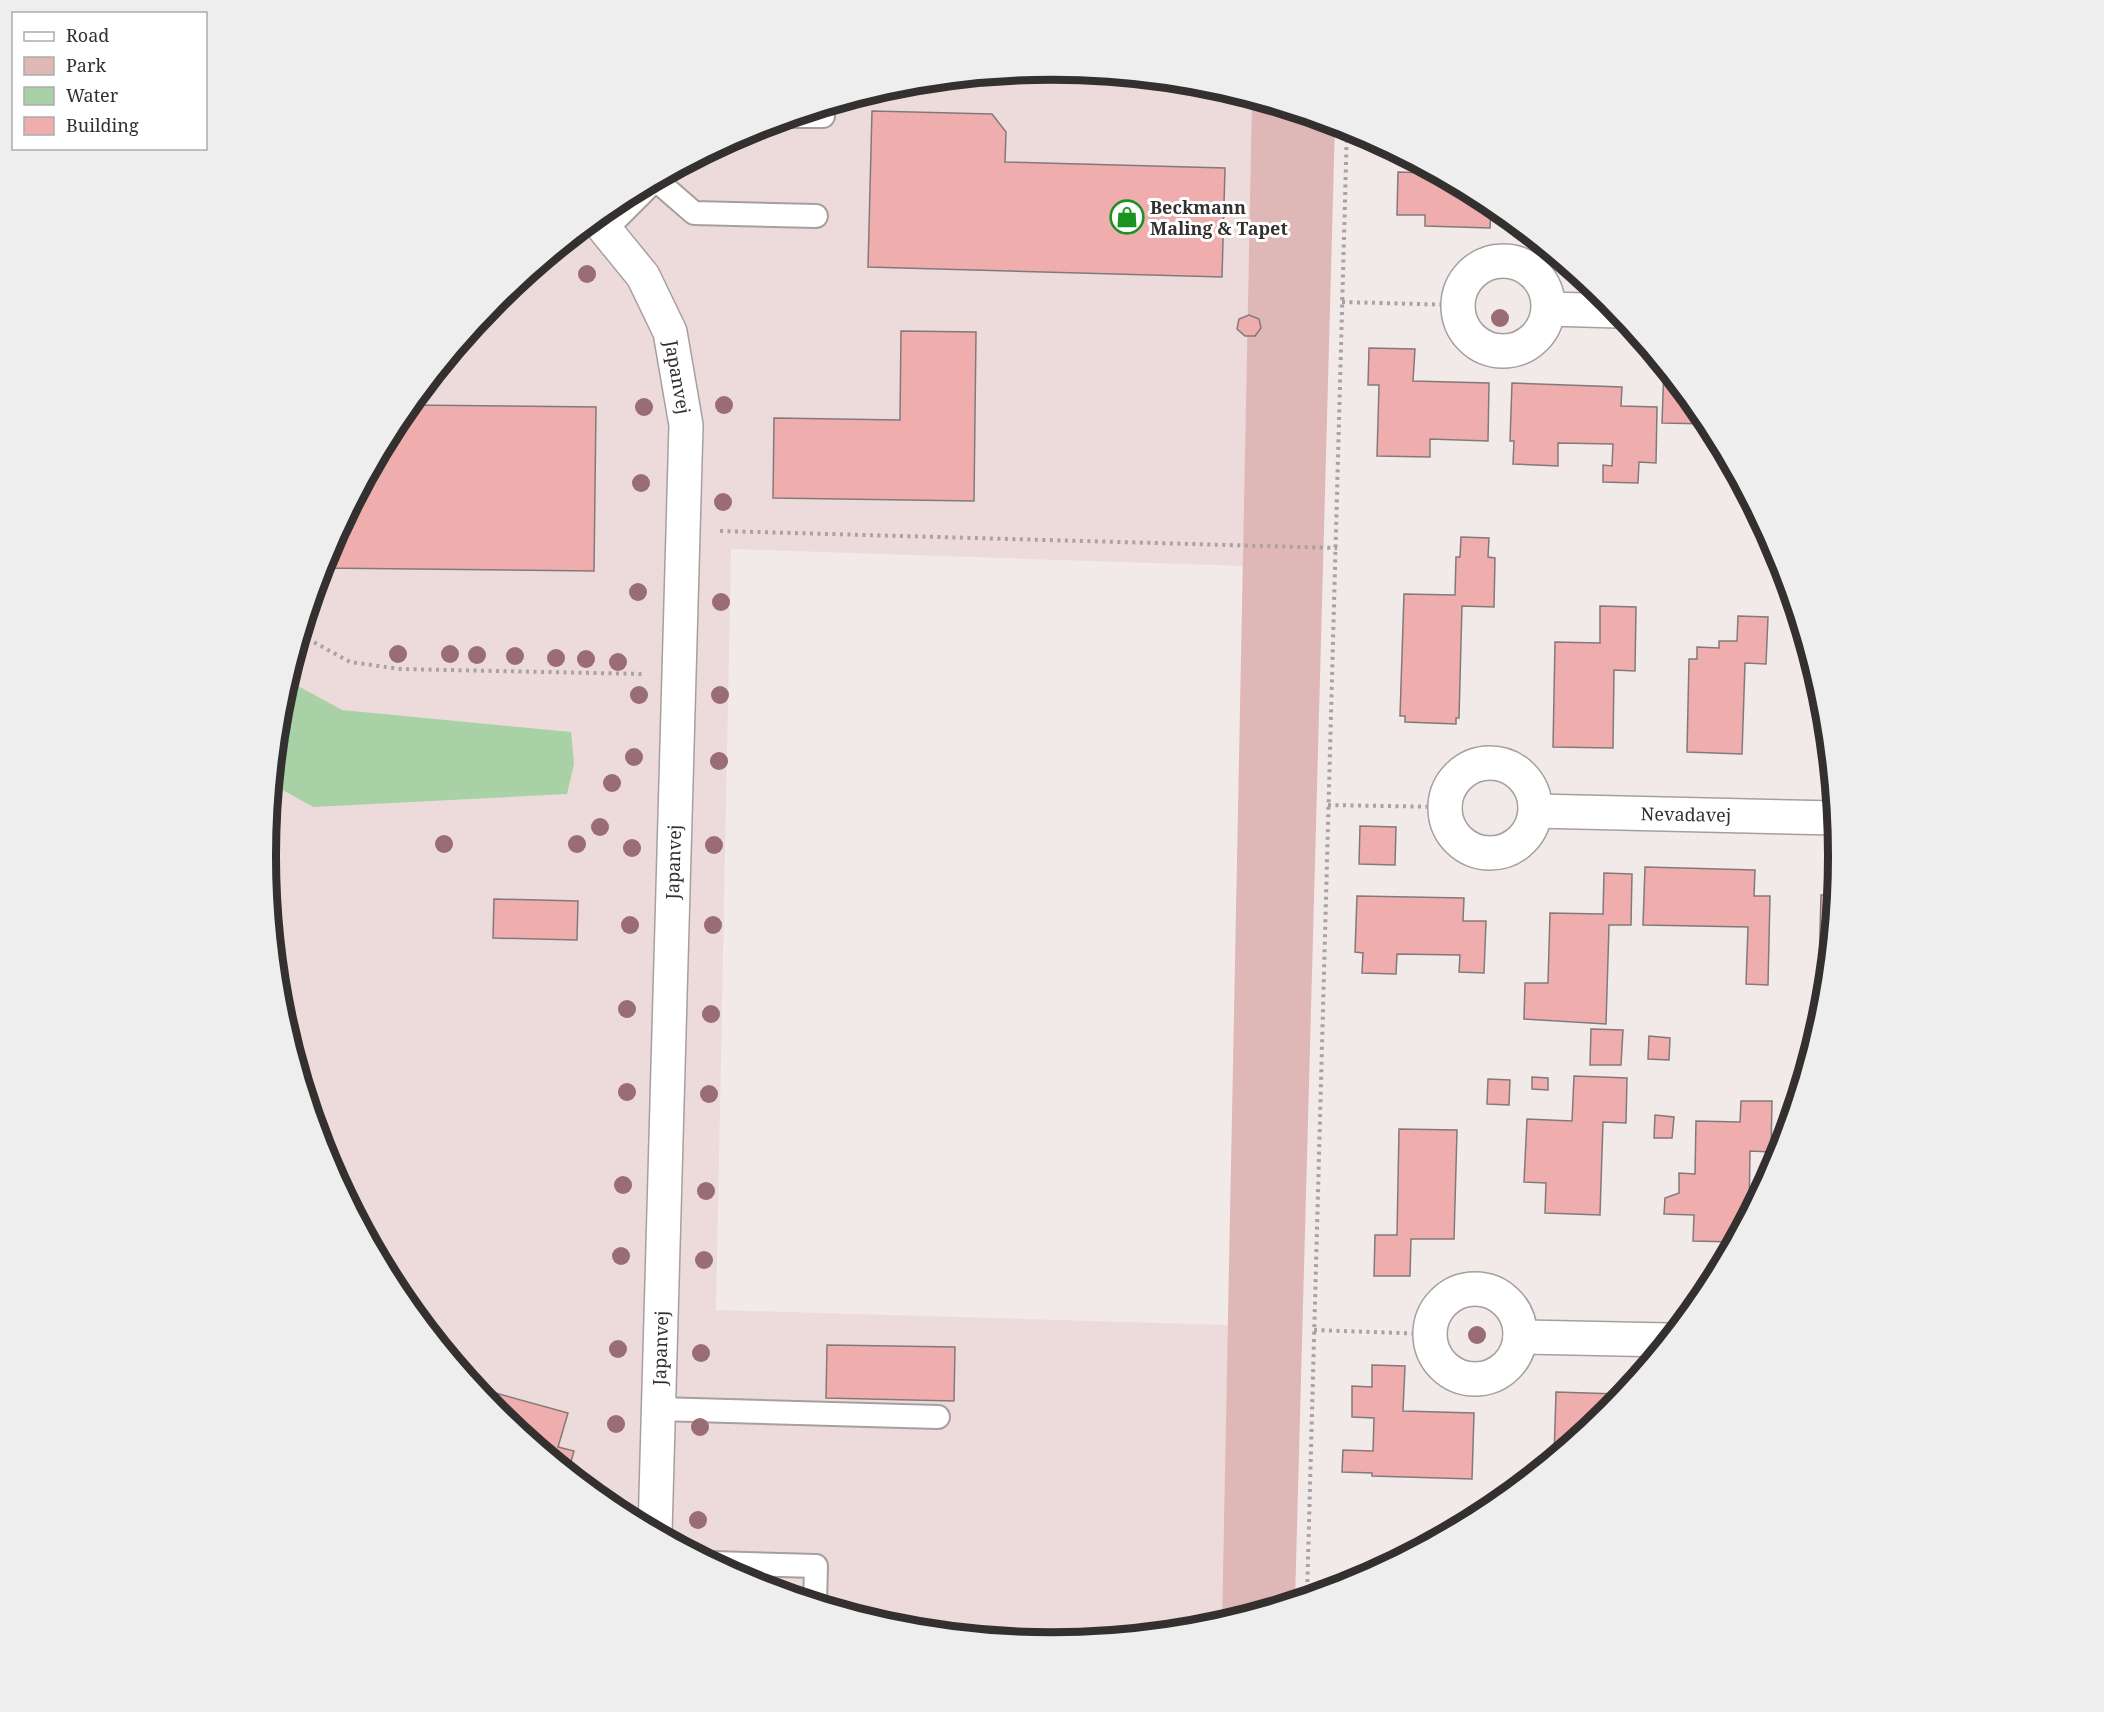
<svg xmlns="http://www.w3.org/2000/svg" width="2104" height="1712" viewBox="0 0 2104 1712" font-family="'Noto Serif',serif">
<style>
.built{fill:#ecdbda}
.green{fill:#dfb7b6}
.water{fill:#a8d2a6}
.building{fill:#efaead;stroke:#827a7a;stroke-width:1.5}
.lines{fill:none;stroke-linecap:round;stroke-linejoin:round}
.lane-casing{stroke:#a79f9f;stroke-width:26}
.street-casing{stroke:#a79f9f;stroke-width:36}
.path{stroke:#a8a2a1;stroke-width:4;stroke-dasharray:3 4.5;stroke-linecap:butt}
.lane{stroke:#fff;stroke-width:22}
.street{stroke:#fff;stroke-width:33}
.tree{fill:#9a6c73}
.labels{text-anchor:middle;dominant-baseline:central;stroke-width:6;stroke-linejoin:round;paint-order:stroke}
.poi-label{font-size:18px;font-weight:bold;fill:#33302f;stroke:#fff;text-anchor:start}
.street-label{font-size:18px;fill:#33302f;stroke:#fff}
.rim{fill:none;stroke:#33302f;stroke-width:8}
</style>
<rect width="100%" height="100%" fill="#f2e9e9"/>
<!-- built -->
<path class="built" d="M1052,69l154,15 46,14 -9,468 -512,-17 -15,761 512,15 -6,298 -17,5 -153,15 -154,-15 -147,-45 -137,-73 -119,-98 -98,-119 -72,-136 -45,-148 -15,-153 15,-154 45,-147 73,-137 98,-119 119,-98 136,-72 148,-45z"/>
<!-- green -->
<path class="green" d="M1252,98l83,25 -40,1478 -73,22z"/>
<!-- water -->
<path class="water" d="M287,680l55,30 229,22 3,32 -7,30 -254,13 -41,-23 8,-82z"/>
<!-- building -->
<g class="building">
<path d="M872,111l120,3 14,18 -1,30 220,6 -3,109 -354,-10z"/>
<path d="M1426,168l65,35 -1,25 -65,-2v-11h-28l1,-43 28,1z"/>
<path d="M1249,315l10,4 2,9 -6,8h-10l-8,-7 2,-10z"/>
<path d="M901,331l75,1 -2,169 -201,-3 1,-80 126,2z"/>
<path d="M1369,348l46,1 -2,32 76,2 -1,58 -58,-2v18l-53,-1 2,-71h-11z"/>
<path d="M1664,367l43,52 2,5 -47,-1z"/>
<path d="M1512,383l110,4 -1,19 36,1 -1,56 -17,-1 -1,21 -35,-1v-17l9,1 1,-22 -55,-1v23l-45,-2 1,-23h-4z"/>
<path d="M409,405l187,2 -2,164 -273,-3 4,-13 73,-137z"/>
<path d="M1710,425l12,23h-13z"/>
<path d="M1461,537l28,1 -1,19 7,1 -1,49 -32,-1 -3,112h-3v6l-51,-2v-6h-5l4,-122 51,1 1,-38h4z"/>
<path d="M1600,606l36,1 -1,64 -21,-1 -1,78 -60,-1 2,-105 45,1z"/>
<path d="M1738,616l30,1 -2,47 -21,-1 -3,91 -55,-2 2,-93h8v-12l22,1v-7h18z"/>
<path d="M1822,696l2,7 5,48h-9z"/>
<path d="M1360,826l36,1 -1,38 -36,-1z"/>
<path d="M1645,867l110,3 -1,26h16l-2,89 -22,-1 2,-57 -105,-2z"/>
<path d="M1604,873l28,1 -1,51h-22l-3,99 -82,-5 1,-36h23l2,-70 53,1z"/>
<path d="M1821,895h14l-11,109h-6z"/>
<path d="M1357,896l107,2 -1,23h23l-2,52 -25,-1 1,-17 -63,-1 -1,20 -34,-1 1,-20 -8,-1z"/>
<path d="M494,899l84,2 -1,39 -84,-2z"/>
<path d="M1591,1029l32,1 -2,35h-31z"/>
<path d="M1649,1036l21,2 -1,22 -21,-1z"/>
<path d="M1807,1050h5l-5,16z"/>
<path d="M1574,1076l53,2 -1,45 -23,-1 -3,93 -55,-2 1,-30 -22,-1 3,-63 45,2z"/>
<path d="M1532,1077l16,1v12l-16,-1z"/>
<path d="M1488,1079l22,1 -1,25 -22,-1z"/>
<path d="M1741,1101h31l-1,51 -21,-1 -1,62 -15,29 -41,-1 1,-26 -30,-1 1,-16 14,-5v-20l16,1 1,-53 44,1z"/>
<path d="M1655,1115l19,2 -2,21h-18z"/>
<path d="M1399,1129l58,1 -3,109h-43l-1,37h-36l1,-41h22z"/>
<path d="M827,1345l128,2 -1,54 -128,-3z"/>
<path d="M1372,1365l33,1 -2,45 71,2 -2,66 -100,-3v-3l-30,-1 1,-22 30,1 1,-33 -22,-1v-31l20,1z"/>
<path d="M474,1387l94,26 -10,34 16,4 -6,21 -73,-60z"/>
<path d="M1556,1392l62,2v7l-10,12 -54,44z"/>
</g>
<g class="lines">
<!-- lane casing -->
<g class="lane-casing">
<g id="lane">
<path d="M794,116h29"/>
<path d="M656,180l38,33 122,3"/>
<path d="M605,230l50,-50"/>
<path d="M658,1409l280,8"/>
<path d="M713,1563l103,3 -1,37"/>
</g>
</g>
<!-- street casing -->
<g class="street-casing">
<g id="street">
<path d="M594,219l5,3 44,54 27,56 16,93 -31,1107"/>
<circle cx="1503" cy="306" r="45"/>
<path d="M1549,309l69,2"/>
<circle cx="1490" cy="808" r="45"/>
<path d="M1536,811l299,7"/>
<circle cx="1475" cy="1334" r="45"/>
<path d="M1520,1337l148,3"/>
</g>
</g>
<!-- path -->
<g class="path">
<path d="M1342,302l116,3"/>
<path d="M720,531l617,17"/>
<path d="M301,635l49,27 50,7 243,5"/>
<path d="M1328,805l116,2"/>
<path d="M1314,1330l115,4"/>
<path d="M1307,1597l40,-1470"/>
</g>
<!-- lane -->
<use href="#lane" class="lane"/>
<!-- street -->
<use href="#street" class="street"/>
</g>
<!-- trees -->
<g class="tree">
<circle cx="587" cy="274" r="9"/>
<circle cx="1500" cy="318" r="9"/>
<circle cx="724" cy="405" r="9"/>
<circle cx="644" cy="407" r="9"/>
<circle cx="641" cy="483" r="9"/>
<circle cx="723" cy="502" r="9"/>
<circle cx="638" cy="592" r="9"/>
<circle cx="721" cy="602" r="9"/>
<circle cx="398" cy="654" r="9"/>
<circle cx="450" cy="654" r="9"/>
<circle cx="477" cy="655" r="9"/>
<circle cx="515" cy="656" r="9"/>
<circle cx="556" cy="658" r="9"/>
<circle cx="586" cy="659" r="9"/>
<circle cx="618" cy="662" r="9"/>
<circle cx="639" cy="695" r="9"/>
<circle cx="720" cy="695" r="9"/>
<circle cx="634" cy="757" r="9"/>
<circle cx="719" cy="761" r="9"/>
<circle cx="612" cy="783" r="9"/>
<circle cx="600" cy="827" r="9"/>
<circle cx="444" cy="844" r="9"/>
<circle cx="577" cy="844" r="9"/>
<circle cx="714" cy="845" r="9"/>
<circle cx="632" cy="848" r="9"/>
<circle cx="630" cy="925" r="9"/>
<circle cx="713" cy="925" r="9"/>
<circle cx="627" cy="1009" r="9"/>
<circle cx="711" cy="1014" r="9"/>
<circle cx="627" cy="1092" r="9"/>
<circle cx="709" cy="1094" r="9"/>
<circle cx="623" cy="1185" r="9"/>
<circle cx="706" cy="1191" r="9"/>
<circle cx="621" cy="1256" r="9"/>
<circle cx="704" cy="1260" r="9"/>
<circle cx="1477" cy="1335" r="9"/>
<circle cx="618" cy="1349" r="9"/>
<circle cx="701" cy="1353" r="9"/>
<circle cx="616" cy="1424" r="9"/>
<circle cx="700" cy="1427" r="9"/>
<circle cx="698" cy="1520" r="9"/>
</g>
<!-- icons -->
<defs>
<g id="shop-ring" transform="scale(1.725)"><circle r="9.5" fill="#fff" stroke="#1b9321" stroke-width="1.5"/><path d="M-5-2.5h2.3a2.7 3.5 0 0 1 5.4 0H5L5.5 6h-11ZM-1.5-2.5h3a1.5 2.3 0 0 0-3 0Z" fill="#1b9321"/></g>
</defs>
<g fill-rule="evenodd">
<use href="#shop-ring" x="1127" y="217"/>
</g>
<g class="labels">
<!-- poi labels -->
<g class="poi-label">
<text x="1150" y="207">Beckmann<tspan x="1150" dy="21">Maling &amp; Tapet</tspan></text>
</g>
<!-- street labels -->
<g class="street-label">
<text transform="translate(678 377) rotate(80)">Japanvej</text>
<text transform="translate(1686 814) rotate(1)">Nevadavej</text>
<text transform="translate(673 862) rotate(-88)">Japanvej</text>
<text transform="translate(660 1348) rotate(-88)">Japanvej</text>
</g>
</g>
<!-- crop -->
<path d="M0 0H2104V1712H0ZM276 856a776 776 0 1 1 1552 0a776 776 0 1 1-1552 0Z" fill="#efeeee" fill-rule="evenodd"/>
<path class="rim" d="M276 856a776 776 0 1 1 1552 0a776 776 0 1 1-1552 0Z"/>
<!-- legend -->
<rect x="12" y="12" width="195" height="138" fill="#ffffff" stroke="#adacac" stroke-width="1.5"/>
<rect x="24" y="32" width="30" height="9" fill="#ffffff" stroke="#adacac" stroke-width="1.5"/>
<text x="66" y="42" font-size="18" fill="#33302f">Road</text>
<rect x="24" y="57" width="30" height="18" fill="#dfb7b6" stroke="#adacac" stroke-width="1.5"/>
<text x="66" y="72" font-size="18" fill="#33302f">Park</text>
<rect x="24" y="87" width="30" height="18" fill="#a8d2a6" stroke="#adacac" stroke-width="1.5"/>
<text x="66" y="102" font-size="18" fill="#33302f">Water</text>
<rect x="24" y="117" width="30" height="18" fill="#efaead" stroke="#adacac" stroke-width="1.5"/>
<text x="66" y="132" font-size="18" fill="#33302f">Building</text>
</svg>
